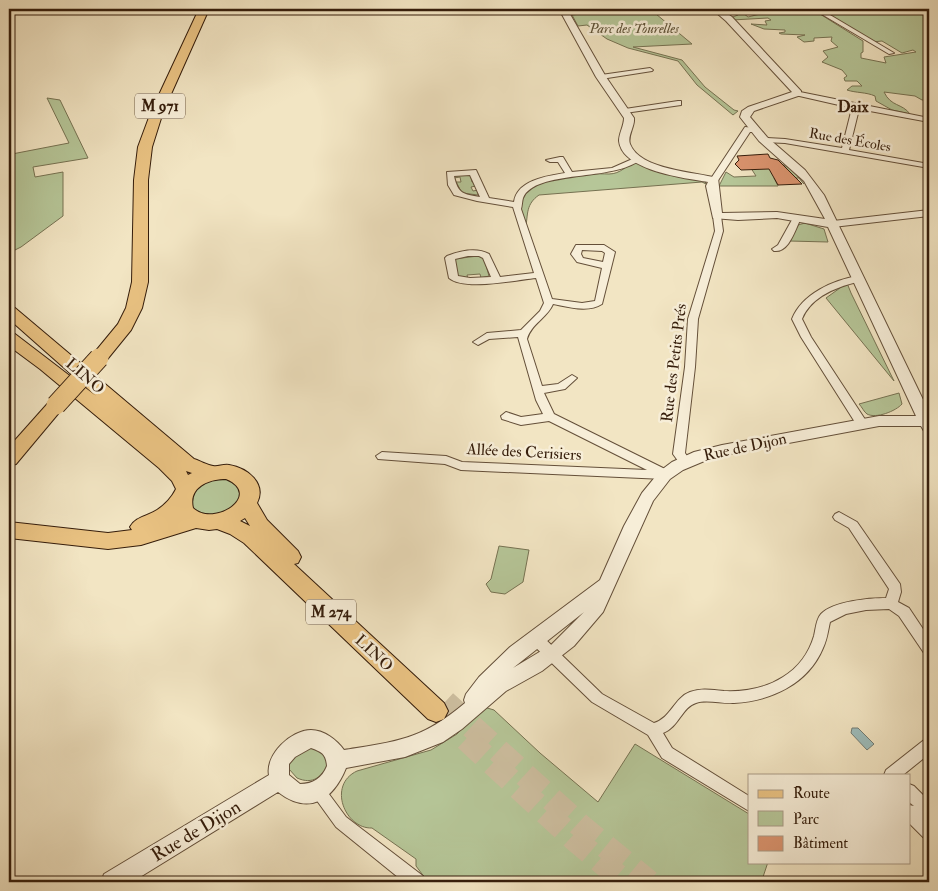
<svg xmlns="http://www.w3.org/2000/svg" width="938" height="891" viewBox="0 0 938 891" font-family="'IM FELL Double Pica',serif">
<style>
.green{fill:#b6c698;stroke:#767252}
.water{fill:#9dbdbc;stroke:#737d75}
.building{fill:#da936e;stroke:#351d0b}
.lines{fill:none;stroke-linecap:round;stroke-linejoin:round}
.trunk-tunnel{stroke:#ccbd9e;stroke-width:24;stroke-dasharray:24 12;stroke-linecap:butt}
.minor-casing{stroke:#644f39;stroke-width:2}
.tertiary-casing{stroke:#644f39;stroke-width:2}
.primary-casing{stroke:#351d0b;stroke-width:2}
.trunk-casing{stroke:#351d0b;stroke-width:2}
.minor{fill:#f7eed8;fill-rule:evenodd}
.tertiary{fill:#f7eed8;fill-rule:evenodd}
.primary{fill:#e9c282;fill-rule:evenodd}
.trunk{fill:#e9c282;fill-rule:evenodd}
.primary-bridge-casing{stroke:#351d0b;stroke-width:21;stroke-linecap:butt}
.primary-bridge{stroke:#e9c282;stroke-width:19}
.labels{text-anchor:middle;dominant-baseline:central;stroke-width:5;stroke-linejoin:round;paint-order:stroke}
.far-park-label{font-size:14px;font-style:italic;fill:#5c5035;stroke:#f7eed8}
.far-street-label{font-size:14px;fill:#351d0b;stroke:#f7eed8}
.shield{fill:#f7eed8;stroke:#6f5c48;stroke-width:1}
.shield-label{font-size:15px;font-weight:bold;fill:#351d0b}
.far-quarter-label{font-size:16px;font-weight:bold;fill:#351d0b;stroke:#f7eed8}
.street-label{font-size:16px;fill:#351d0b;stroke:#f7eed8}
.near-street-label{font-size:19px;fill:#351d0b;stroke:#f7eed8}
</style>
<rect width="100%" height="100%" fill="#f2e5c3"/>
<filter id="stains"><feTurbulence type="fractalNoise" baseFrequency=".004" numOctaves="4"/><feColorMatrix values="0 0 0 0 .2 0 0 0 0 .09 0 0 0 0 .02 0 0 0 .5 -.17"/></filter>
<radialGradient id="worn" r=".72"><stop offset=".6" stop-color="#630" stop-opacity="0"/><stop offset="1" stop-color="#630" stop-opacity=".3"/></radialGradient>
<!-- green -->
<g class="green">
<path d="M622,9h28l42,35 -59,3 49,13 23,27 29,23 4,1 -5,4 -36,-30 -19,-24 -50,-13 -21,-9 -20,-14 -9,1 -6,-11z"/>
<path d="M729,9h9l10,8 16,-4 -2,-4h50l51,32v11l-2,1v5l25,5 -2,-6 32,-5 -3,-2 -11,3 -20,-12 -10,1 -53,-33h110l-1,91h-6l-7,-4 -31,-4c7,15 18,11 26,22l-18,-4 -16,-9 -1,-5c-9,-4 -19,-3 -28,-6l5,-4h10l-5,-5h-12l-1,-3 3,-2 -5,-6 -20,-8 6,-5 -5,-6 15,-4 -7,-6 1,-4 -18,1v3l-10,1 -7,-5 8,-2 -24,-1 -2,-1 6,-1v-2l-21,-1 -13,-5 16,1 -2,-4 6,-1 -3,-2 -36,2 -2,-2 8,-3z"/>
<path d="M47,98l13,2 28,58 -55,9 2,10 28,-5v44l-42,31 -12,6v-112l3,13 57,-11z"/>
<path d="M636,162l22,10 47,9 1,3 -4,-2 -163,13c-13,9 -11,19 -13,30 -2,-7 -7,-16 -5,-23 7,-26 66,-29 88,-28 12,0 17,-9 27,-12z"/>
<path d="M747,162l37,3 3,2h3l14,17 -5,-6h-25l4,8h-59l7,-14 8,5 22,-1z"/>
<path d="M470,174l2,8h3l1,4 -5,1 2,4 5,-1v5l-16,-2 -6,-11h5l-1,-5 -6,1 -1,-3z"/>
<path d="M805,223l19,6 4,13 -39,-1 9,-16z"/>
<path d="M478,256l6,2 5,18 -8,2 -1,-4 -13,1 1,4 -11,-3 -3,-17z"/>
<path d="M847,283l4,10 43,88 -68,-83z"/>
<path d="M899,393l3,11c-6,7 -26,15 -35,10 -3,-2 -5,-7 -8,-10z"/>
<path d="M231,478l13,14 -10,18c-16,4 -33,11 -44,-5l2,-14 13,-11z"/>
<path d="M499,546l30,4 -6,32 -18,12 -14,-2 -5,-8 5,-5z"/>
<path d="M484,707l10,3 46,43 58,49 37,-58 114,70v48h19l-6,18 3,2h-337l-12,-16v-7l-44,-31c-27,1 -45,-43 -15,-57l74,-21 26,-16z"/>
<path d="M317,745l12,18c-7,14 -16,22 -32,15l-8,-9 1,-12z"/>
</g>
<!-- water -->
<path class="water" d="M852,728h6l16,16 -7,6 -16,-17z"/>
<!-- building -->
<path class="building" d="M768,154l2,4 8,2 24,24 -24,1 -9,-16 -28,1 -6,-6 4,-4 -2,-4z"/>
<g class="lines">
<!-- trunk-tunnel -->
<g class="trunk-tunnel">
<path d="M445,702l137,125 67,55"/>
<path d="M466,739l107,99 52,44"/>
</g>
<!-- minor casing -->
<g class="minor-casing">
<g id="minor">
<path d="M813,9h7l74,44 -5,1z"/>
<path d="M650,68l3,2 -1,1 -51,8 -4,-2 4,-2z"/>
<path d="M795,91l134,27v4l-70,-13 -10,41 80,14v4l-144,-25 -21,-1v-4h3l18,1 57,9 10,-40 -57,-13z"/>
<path d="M678,101h3v4l-56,8 -4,-2 4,-2z"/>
<path d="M745,127l10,1 4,2 -4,2h-5l-33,50h-6l-1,-2z"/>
<path d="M560,157h3l9,15 40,-4 25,-11 4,2c-26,23 -106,10 -118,39 -1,3 -1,8 -2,11l31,90 30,4 13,-2 7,-33 -25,-6 -6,-8 5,-9h28l11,7 -13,52c-14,9 -33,3 -49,0 -6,14 -22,20 -26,35l15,47 16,-2 14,-9 5,3 -12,11 -21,4 10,21 115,57 2,3 -3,4 -4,1 -203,-9 -16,-6 -67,-5 -2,-3 6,-4 64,4 16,6 185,8 -98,-49 -28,4 -19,-6 -1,-3 5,-4 15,5 22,-3 -7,-14 -18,-63 -29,2 -11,6 -5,-3 14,-9 34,-3 19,-19 4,-8 -8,-25c-20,2 -72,13 -87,0l-4,-20 2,-2c13,-5 29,-9 42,-2l11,23 34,-4 -21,-66 -36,-6 -23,-6 -6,-10 -1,-13 29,-2 13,28 25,4c3,-22 33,-26 51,-29l-7,-11h-8l-4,-2zM470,175l10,22c-17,-3 -22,-3 -26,-21zM582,250l20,1 3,2 -2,9 -20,-4 -2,-4zM468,256h11l4,2 8,19 -21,1 -12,-2 -3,-17z"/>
<path d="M929,210v6l-96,11 -4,-3 4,-3z"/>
<path d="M717,213l4,3 2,15 -25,88 -3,48 -10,86 6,9 -6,4 -4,-1 -8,-11 12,-87 3,-48 27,-88 -2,-15z"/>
<path d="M797,215l4,3c-6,12 -12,35 -27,33l-2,-2 6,-4 15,-27z"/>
<path d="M858,276l3,1v4c-22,5 -50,15 -59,38l9,18 57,87 -6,4 -4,-1 -57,-90 -9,-18c10,-25 41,-39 66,-43z"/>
<path d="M839,512l18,10 43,62 1,8 -3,10 11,6 20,30v17l-5,-2 -25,-37 -10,-7 -23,1 -20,4 -16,8c-2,9 -3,18 -7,26 -15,36 -52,53 -89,55 -12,1 -27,-4 -38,0 -14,4 -17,24 -33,30l9,15 77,48v15l-87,-53 -14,-23 -56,-33 -61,-59 -2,-4 2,-4 5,-2 5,2 61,59 52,29c17,-5 20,-25 36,-31 12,-4 22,-2 34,-1 20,1 42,-3 59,-14 15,-9 26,-24 31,-41 2,-8 2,-16 7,-22 12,-13 49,-16 65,-16l3,-9 -40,-61 -14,-8 -2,-3 2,-3z"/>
<path d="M929,738v16l-26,21h-19l2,-5 38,-30z"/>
<path d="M318,784l5,2 23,31 77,59 2,6h-21l-68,-55 -26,-36 3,-5z"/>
<path d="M909,784l5,2 15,15v17l-4,-1 4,4v19l-6,-3 -14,-14v-18l5,1 -5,-4z"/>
</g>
</g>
<!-- tertiary casing -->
<g class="tertiary-casing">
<path id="tertiary" d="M559,9h8l39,68 28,41c1,9 -7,18 -4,26 10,26 65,28 88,34l4,35 55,-1 48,7 -21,-38 -45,-40 -19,-24 2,-6 6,-4 44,-15 -66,-71 -14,-12h9l11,8 69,74v4l-47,16 -4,6 17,20 38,33 19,25 105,217v20l-5,-1 -3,-5h-42l-165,31 -31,13 -13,9 -17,22 -50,111 -29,34 -32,25 -36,20 -44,38 -19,13 -38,15 -59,11c-13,32 -37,48 -68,24l-146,90h-31l3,-8 165,-99c-4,-20 22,-45 42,-45 13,0 26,10 33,20 55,-9 77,-10 121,-47l-1,-3 2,-6 13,-17 31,-30 90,-67 24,-54 18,-33 18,-22 12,-9 22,-10 28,-7 157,-29h37l-88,-189 -51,-9 -39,2 -25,-2 -7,-32 2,-4c-23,-4 -86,-11 -89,-41 0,-8 5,-15 5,-23l-28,-41zM584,612l-33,33 -38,23zM311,748c11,4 15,6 16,18 -5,12 -14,18 -27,18l-11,-9v-11l6,-7z"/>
</g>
<!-- primary casing -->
<g class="primary-casing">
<g id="primary">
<path d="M199,9h10l-46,103 -11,35 -4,33v102l-6,26 -11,22 -26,32 -6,2 -6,-2 -3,-4 28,-34 8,-16 6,-26 2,-102 4,-33 13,-35z"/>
<path d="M56,399l6,2 3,4 -3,4 -46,55 -7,2v-19l41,-46z"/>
</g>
</g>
<!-- trunk casing -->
<g class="trunk-casing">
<path id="trunk" d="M9,306l6,2 179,151c6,2 13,6 19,7 5,1 10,-2 16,-1 18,3 38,18 28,38l10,17 31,31 3,6 -3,6 -4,1 150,139 4,8 -4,8 -8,3 -8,-3 -184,-176 -14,-9 -13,-5 -8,1 -13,-2 -55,17 -33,4 -99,-11v-16l99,11 24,-3 -2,-3c5,-10 18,-11 27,-17 8,-5 15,-13 19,-21l-4,-8 -13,-13 -119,-99 -31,-23v-13l6,1 81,62 -87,-77zM186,471l6,2 -4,2zM226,479c38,16 -12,49 -33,29 -5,-21 16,-29 33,-29zM245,518l5,8 -10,-5z"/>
</g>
<!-- minor -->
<use href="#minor" class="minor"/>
<!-- tertiary -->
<use href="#tertiary" class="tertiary"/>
<!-- primary -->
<use href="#primary" class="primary"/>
<!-- trunk -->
<use href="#trunk" class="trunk"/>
<!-- primary-bridge casing -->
<g class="primary-bridge-casing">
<path id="primary-bridge" d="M56,405l43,-47"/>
</g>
<!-- primary-bridge -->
<use href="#primary-bridge" class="primary-bridge"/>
</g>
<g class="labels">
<!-- far-park labels -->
<g class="far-park-label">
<text x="634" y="28">Parc des Tourelles</text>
</g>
<!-- far-street labels -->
<g class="far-street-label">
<text transform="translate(850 140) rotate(10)">Rue des Écoles</text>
</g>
<!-- shield labels -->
<g class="shield">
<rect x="135" y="93.5" width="50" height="25" rx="4"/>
<rect x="306" y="599.5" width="50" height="25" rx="4"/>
</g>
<g class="shield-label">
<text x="160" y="106">M 971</text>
<text x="331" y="612">M 274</text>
</g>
<!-- far-quarter labels -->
<g class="far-quarter-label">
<text x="853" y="107">Daix</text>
</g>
<!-- street labels -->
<g class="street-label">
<text transform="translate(674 363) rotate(-83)">Rue des Petits Prés</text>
<text transform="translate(85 376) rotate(41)">LINO</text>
<text transform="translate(745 447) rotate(-12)">Rue de Dijon</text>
<text transform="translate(524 452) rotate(3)">Allée des Cerisiers</text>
<text transform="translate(374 653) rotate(43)">LINO</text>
</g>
<!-- near-street labels -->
<g class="near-street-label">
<text transform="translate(196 831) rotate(-31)">Rue de Dijon</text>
</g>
</g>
<!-- margin -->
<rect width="938" height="891" fill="none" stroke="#f2e5c3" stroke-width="30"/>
<rect x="10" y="10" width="918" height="871" fill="none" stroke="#351d0b" stroke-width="2.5"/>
<rect x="15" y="15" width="908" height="861" fill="none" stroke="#351d0b"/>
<!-- legend -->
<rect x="748" y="774" width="162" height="90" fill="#f7eed8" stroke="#a99a86"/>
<rect x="758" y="790" width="25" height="8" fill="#e9c282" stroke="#a99a86"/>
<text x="793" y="798" font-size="15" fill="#351d0b">Route</text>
<rect x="758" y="811" width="25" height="15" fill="#b6c698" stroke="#a99a86"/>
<text x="793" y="824" font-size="15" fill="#351d0b">Parc</text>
<rect x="758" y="836" width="25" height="15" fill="#da936e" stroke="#a99a86"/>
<text x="793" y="848" font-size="15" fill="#351d0b">Bâtiment</text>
<rect width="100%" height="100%" filter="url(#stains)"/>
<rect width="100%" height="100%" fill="url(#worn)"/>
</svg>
